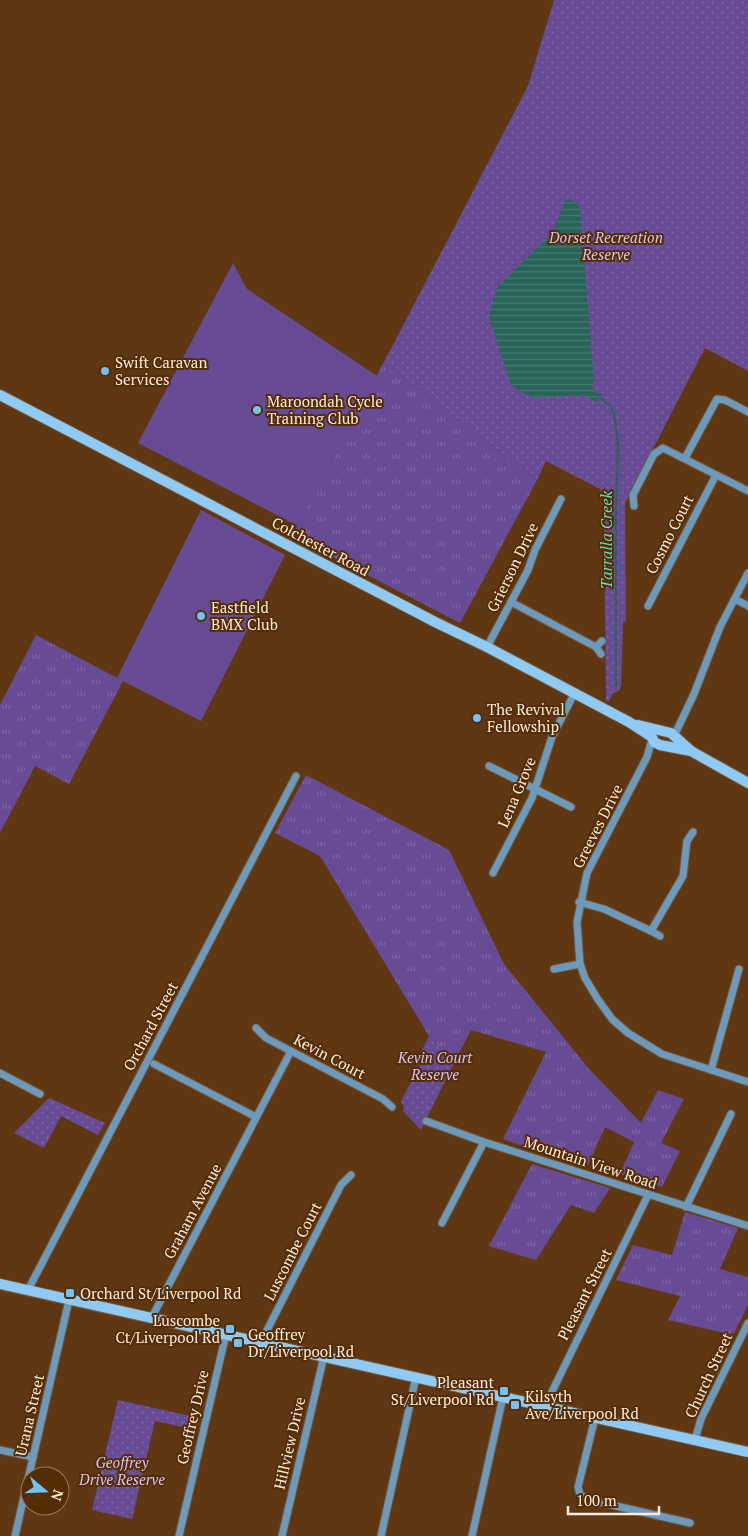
<svg xmlns="http://www.w3.org/2000/svg" width="748" height="1536" viewBox="0 0 748 1536" font-family="'PT Serif',serif">
<style>
.grass{fill:url(#grass-tufts)}
.park{fill:url(#park-dots)}
.garden{fill:#684b95}
.water{fill:url(#water-rules)}
.lines{fill:none;stroke-linecap:round;stroke-linejoin:round}
.stream{stroke:#296459;stroke-width:2}
.minor-casing{stroke:#785533;stroke-width:9}
.secondary-casing{stroke:#785533;stroke-width:12}
.minor{stroke:#6b9abc;stroke-width:7}
.secondary{stroke:#8ecaf4;stroke-width:10}
.poi-dot{fill:#73c1f6;stroke:#542d05;stroke-width:2}
.labels{text-anchor:middle;dominant-baseline:central;stroke-width:4;stroke-linejoin:round;paint-order:stroke}
.park-label{font-size:15px;font-style:italic;fill:#d4c2f8;stroke:#542d05}
.poi-label{font-size:15px;fill:#feecdd;stroke:#542d05;text-anchor:start}
.street-label{font-size:15px;fill:#feecdd;stroke:#542d05}
.water-label{font-size:16px;font-style:italic;fill:#63dcc6;stroke:#542d05}
</style>
<defs>
<pattern id="grass-tufts" width="24" height="20" patternUnits="userSpaceOnUse" patternTransform="scale(1.25)"><rect width="24" height="20" fill="#684b95"/><path d="M3 7l-1-3M5 7V3M7 7l1-3M15 17l-1-3M17 17v-4M19 17l1-3" fill="none" stroke="#7f65a3"/></pattern>
<pattern id="park-dots" width="8" height="8" patternUnits="userSpaceOnUse" patternTransform="scale(1.25)"><rect width="8" height="8" fill="#684b95"/><path d="M2 2h.1M6 6h.1" fill="none" stroke="#7f65a3" stroke-width="1.8" stroke-linecap="round"/></pattern>
<pattern id="water-rules" width="6" height="5" patternUnits="userSpaceOnUse" patternTransform="scale(1.25)"><rect width="6" height="5" fill="#296459"/><path d="M0 2.5h6" fill="none" stroke="#497a70"/></pattern>
</defs>
<rect width="100%" height="100%" fill="#5f3813"/>
<!-- grass -->
<g class="grass">
<path d="M384,362l153,118 -77,143 -168,-87z"/>
<path d="M36,635l87,46 -54,103 -34,-18 -35,67v-128z"/>
<path d="M306,775l143,75 55,114 85,105 52,54 17,-33 26,9 -23,44 19,8 -18,36 -42,-13 14,-32 -29,-15 -17,38 -40,-12h-6l-39,-14 43,-87 -75,-22 -17,33 -25,-27 -109,-180 -45,-23z"/>
<path d="M532,1164l78,24 -16,25 -23,-8 -35,55 -47,-14z"/>
<path d="M685,1212l53,16 -18,41 28,8v28l-15,30 -65,-15 12,-24 -64,-16 17,-35 39,10z"/>
</g>
<!-- park -->
<g class="park">
<path d="M554,0h194v371l-43,-23 -80,155 1,119 -3,-1 -2,65 -2,5 -6,2 -4,8 -3,-1 -2,-194 -1,-11 -3,-6 -54,-28 -9,19 -153,-118 144,-276z"/>
<path d="M429,1036l25,27 -33,67 -18,-19 1,-4 -3,-6 19,-36 -4,-3z"/>
<path d="M49,1098l56,25 -7,12 -37,-19 -17,32 -30,-15z"/>
<path d="M118,1400l82,18 -3,12 -42,-9 -23,98 -40,-9z"/>
</g>
<!-- garden -->
<g class="garden">
<path d="M233,263l14,26 130,87 -79,150 -160,-83z"/>
<path d="M201,510l84,45 -84,166 -84,-43z"/>
</g>
<!-- water -->
<path class="water" d="M570,199l10,8 14,174 -2,5 2,6 8,2 -5,8 -15,-7 -47,3 -14,-6 -11,-9 -21,-67 8,-28 56,-56 12,-31z"/>
<g class="lines">
<!-- stream -->
<path class="stream" d="M600,398l9,7 5,8 4,31 -2,71v174"/>
<!-- minor casing -->
<g class="minor-casing">
<g id="minor">
<path d="M685,458l32,-59 8,1 23,12"/>
<path d="M634,506l-1,-11 21,-41 9,-6 85,43"/>
<path d="M735,599l13,7"/>
<path d="M511,602l85,45"/>
<path d="M648,606l68,-131"/>
<path d="M487,647l41,-77 7,-20 26,-51"/>
<path d="M601,654l-5,-7 6,-6"/>
<path d="M674,736l20,-42 26,-67 28,-54"/>
<path d="M652,739l-5,18 -60,116 -10,49 3,42 5,14 12,20 15,21 16,14 34,21 86,28"/>
<path d="M489,766l82,41"/>
<path d="M493,873l39,-75 20,-61 22,-43"/>
<path d="M579,902l25,7 47,22 32,-55 4,-35 6,-9"/>
<path d="M651,931l9,5"/>
<path d="M554,969l26,-5"/>
<path d="M256,1028l10,10 117,61 9,8"/>
<path d="M154,1064l102,53"/>
<path d="M711,1070l28,-101"/>
<path d="M0,1073l40,21"/>
<path d="M426,1121l58,21 264,84"/>
<path d="M686,1207l45,-93"/>
<path d="M442,1223l42,-81"/>
<path d="M28,1290l268,-514"/>
<path d="M152,1317l139,-266"/>
<path d="M261,1342l80,-157 10,-10"/>
<path d="M545,1406l103,-211"/>
<path d="M595,1418l-17,69 2,8 10,5 100,23"/>
<path d="M695,1439l6,-20 47,-96"/>
<path d="M0,1450l33,7"/>
<path d="M15,1536l54,-236"/>
<path d="M179,1536l47,-202"/>
<path d="M282,1536l42,-180"/>
<path d="M381,1536l35,-159"/>
<path d="M472,1536l31,-139"/>
</g>
</g>
<!-- secondary casing -->
<g class="secondary-casing">
<g id="secondary">
<path d="M0,395l437,228 50,24 142,75 23,15 2,5 6,3 31,6"/>
<path d="M638,725l33,8 20,18 57,32"/>
<path d="M0,1284l748,168"/>
</g>
</g>
<!-- minor -->
<use href="#minor" class="minor"/>
<!-- secondary -->
<use href="#secondary" class="secondary"/>
</g>
<!-- markers -->
<g class="poi-dot">
<circle cx="105" cy="371" r="5"/>
<circle cx="257" cy="410" r="5"/>
<circle cx="201" cy="616" r="5"/>
<circle cx="477" cy="718" r="5"/>
<rect x="65" y="1288" width="10" height="10" rx="2.5"/>
<rect x="225" y="1324" width="10" height="10" rx="2.5"/>
<rect x="233" y="1338" width="10" height="10" rx="2.5"/>
<rect x="499" y="1386" width="10" height="10" rx="2.5"/>
<rect x="510" y="1400" width="10" height="10" rx="2.5"/>
</g>
<g class="labels">
<!-- park labels -->
<g class="park-label">
<text x="606" y="237">Dorset Recreation<tspan x="606" dy="17">Reserve</tspan></text>
<text x="435" y="1057">Kevin Court<tspan x="435" dy="17">Reserve</tspan></text>
<text x="122" y="1462">Geoffrey<tspan x="122" dy="17">Drive Reserve</tspan></text>
</g>
<!-- poi labels -->
<g class="poi-label">
<text x="115" y="362">Swift Caravan<tspan x="115" dy="17">Services</tspan></text>
<text x="267" y="401">Maroondah Cycle<tspan x="267" dy="17">Training Club</tspan></text>
<text x="211" y="607">Eastfield<tspan x="211" dy="17">BMX Club</tspan></text>
<text x="487" y="709">The Revival<tspan x="487" dy="17">Fellowship</tspan></text>
<text x="80" y="1293">Orchard St/Liverpool Rd</text>
<text x="220" y="1320" text-anchor="end">Luscombe<tspan x="220" dy="17">Ct/Liverpool Rd</tspan></text>
<text x="248" y="1334">Geoffrey<tspan x="248" dy="17">Dr/Liverpool Rd</tspan></text>
<text x="494" y="1382" text-anchor="end">Pleasant<tspan x="494" dy="17">St/Liverpool Rd</tspan></text>
<text x="525" y="1396">Kilsyth<tspan x="525" dy="17">Ave/Liverpool Rd</tspan></text>
</g>
<!-- street labels -->
<g class="street-label">
<text transform="translate(669 534) rotate(-63)">Cosmo Court</text>
<text transform="translate(321 546) rotate(28)">Colchester Road</text>
<text transform="translate(512 567) rotate(-64)">Grierson Drive</text>
<text transform="translate(516 792) rotate(-67)">Lena Grove</text>
<text transform="translate(597 826) rotate(-63)">Greeves Drive</text>
<text transform="translate(150 1026) rotate(-62)">Orchard Street</text>
<text transform="translate(330 1056) rotate(28)">Kevin Court</text>
<text transform="translate(591 1162) rotate(18)">Mountain View Road</text>
<text transform="translate(192 1211) rotate(-62)">Graham Avenue</text>
<text transform="translate(292 1251) rotate(-63)">Luscombe Court</text>
<text transform="translate(584 1294) rotate(-63)">Pleasant Street</text>
<text transform="translate(708 1375) rotate(-65)">Church Street</text>
<text transform="translate(29 1415) rotate(-77)">Urana Street</text>
<text transform="translate(192 1417) rotate(-77)">Geoffrey Drive</text>
<text transform="translate(289 1443) rotate(-77)">Hillview Drive</text>
</g>
<!-- water labels -->
<g class="water-label">
<text transform="translate(606 540) rotate(-90)">Tarralla Creek</text>
</g>
</g>
<!-- north arrow -->
<g transform="translate(45 1491) rotate(109)"><circle r="24" fill="#542d05" stroke="#98795b"/>
<path d="M0-4L9 19L0 12L-9 19Z" fill="#73c1f6"/>
<text y="-8" font-size="14" font-weight="bold" text-anchor="middle" fill="#feecdd">N</text>
</g>
<!-- scale -->
<path d="M568 1506v8h91v-8" fill="none" stroke="#feecdd" stroke-width="2.5"/>
<text x="576" y="1506" font-size="15" fill="#feecdd" stroke="#542d05" stroke-width="4" paint-order="stroke">100 m</text>
</svg>
